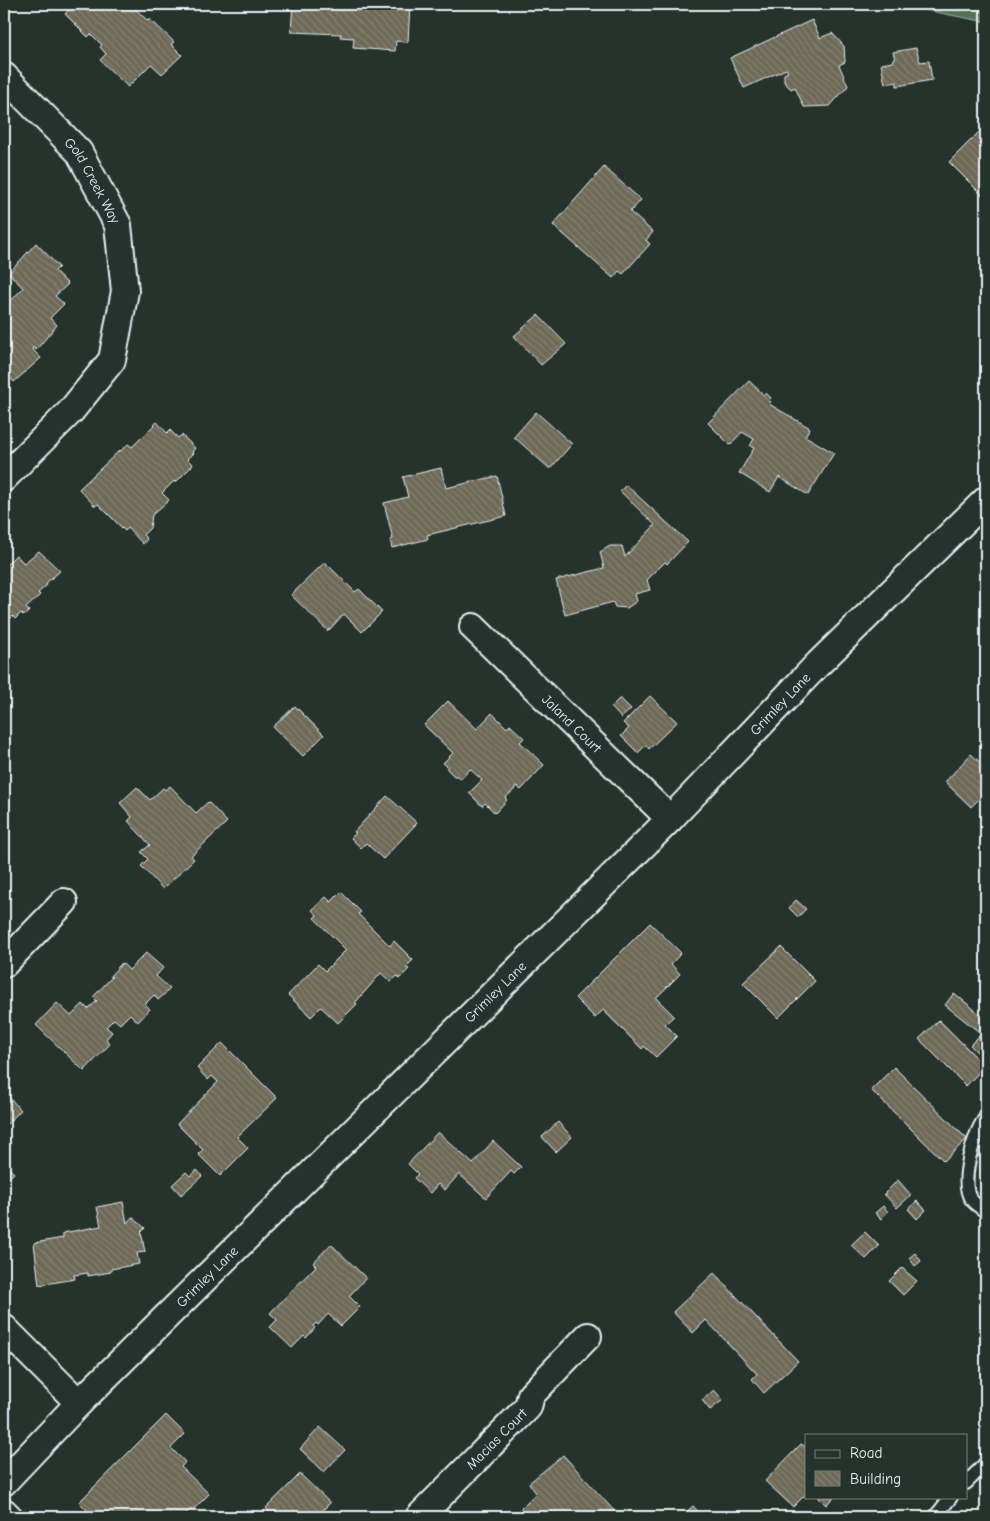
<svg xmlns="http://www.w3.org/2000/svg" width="990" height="1521" viewBox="0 0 990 1521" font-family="'Comic Neue',sans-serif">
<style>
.park{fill:url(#park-tufts);stroke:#9fb0a8}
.building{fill:url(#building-back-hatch);stroke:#e8f1f8}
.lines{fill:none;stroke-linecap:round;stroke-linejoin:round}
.service-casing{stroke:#e8f1f8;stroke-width:16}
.minor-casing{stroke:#e8f1f8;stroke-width:30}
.service{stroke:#26332d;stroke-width:12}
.minor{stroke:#26332d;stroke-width:26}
.labels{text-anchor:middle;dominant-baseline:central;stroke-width:5;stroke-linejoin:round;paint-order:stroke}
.street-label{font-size:14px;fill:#e8f1f8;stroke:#26332d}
</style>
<defs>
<pattern id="park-tufts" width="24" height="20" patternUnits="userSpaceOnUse" patternTransform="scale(1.25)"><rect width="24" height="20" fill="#567057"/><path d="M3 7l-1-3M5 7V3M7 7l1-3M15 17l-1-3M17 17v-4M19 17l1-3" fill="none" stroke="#6e8570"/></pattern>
<pattern id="building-back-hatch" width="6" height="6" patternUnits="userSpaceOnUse" patternTransform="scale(1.25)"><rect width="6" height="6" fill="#6e6957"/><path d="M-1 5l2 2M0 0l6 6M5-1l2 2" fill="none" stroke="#837f70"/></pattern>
</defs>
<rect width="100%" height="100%" fill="#26332d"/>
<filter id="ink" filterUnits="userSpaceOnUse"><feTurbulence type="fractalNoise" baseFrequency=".02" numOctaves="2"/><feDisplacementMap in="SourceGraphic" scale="10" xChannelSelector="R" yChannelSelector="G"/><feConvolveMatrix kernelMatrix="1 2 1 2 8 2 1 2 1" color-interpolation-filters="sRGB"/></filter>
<g filter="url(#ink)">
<!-- park -->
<path class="park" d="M895,4h91v18z"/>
<!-- building -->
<g class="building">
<path d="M70,4h60l18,17 2,-2 24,23 -3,2 11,11 -20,19 -11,-10 -23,23 -28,-27 6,-6 -6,-7 2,-2 -11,-11 -3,3 -23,-23 7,-8z"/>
<path d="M293,4h117l-2,38 -12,-1 -1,10 -42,-3 1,-10 -14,-1 1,-3 -50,-2z"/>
<path d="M812,20l8,18 12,-5 12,13 1,16 -6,3 9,21 -18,20 -26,1 -9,-20 -4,2 -7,-7v-8l4,-2 -2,-3 -42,19 -14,-30z"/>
<path d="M916,48l4,14 9,-1 3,19 -35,6v-4l-12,2 -4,-20 12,-2v-3h2l-2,-7z"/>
<path d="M986,125v74l-37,-37z"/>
<path d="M604,167l37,33 -11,12 23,20 -7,8 4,4 -27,30 -4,-3 -6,7 -60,-53z"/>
<path d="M36,243l23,24 -4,4 13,13 -13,12 9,8 -14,14 7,7 -21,25 -3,-3 -1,2 9,9 -27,24 -10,-11v-63l19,-20 -14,-15z"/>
<path d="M538,315l28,29 -25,21 -27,-29z"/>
<path d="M749,381l15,14 2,-2 5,5 -2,2 2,2 -2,2 41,24 -5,8 29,17 -26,42 -29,-18 -9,15 -31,-19 15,-25 -4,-2 4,-7 -12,-7 -12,13 -22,-22z"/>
<path d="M536,412l36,32 -22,25 -36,-32z"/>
<path d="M157,422l10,11 3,-3 8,8 4,-3 13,13 -3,4 1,1 -6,6 6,6 -18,18 -1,-2 -12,12 7,7 -17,15 -2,13 -7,7 4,4 -4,5 -15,-16 -3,3 -27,-27 -3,2 -16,-17 41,-39 1,1 7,-7 4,3z"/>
<path d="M441,468l5,20 51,-12 9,40 -79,19 1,4 -36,9 -2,-8 3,-1 -9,-36 24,-6 -5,-20z"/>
<path d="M626,485l62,57 -21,22 -2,-2 -18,18 3,10 -15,4 2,7 -10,7 -12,-1 -2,-5 -48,13 -9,-35 48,-12 -4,-16 10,-6h12l3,11 30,-32 -35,-34z"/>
<path d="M39,551l21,20 -14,12 1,2 -9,8 2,2 -14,13 3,3 -5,5 -3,-3 -6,6 -2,-3 -9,9v-58l12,-12 8,8z"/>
<path d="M325,562l30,30 4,-3 23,23 -20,20 -18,-18 -16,17 -37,-36z"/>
<path d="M650,696l27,26 -28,27 -3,-4 -8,8 -17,-17 8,-8 -6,-5z"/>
<path d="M620,698l11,11 -10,9 -10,-11z"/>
<path d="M448,701l29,28 15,-16 15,15 3,-3 14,13 -4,4 24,23 -23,25 -4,-4 -3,2 1,1 -10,9 2,2 -12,13 -10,-10 -3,3 -13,-13 13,-13 -12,-11 -9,10 -3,-3h-4l-7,-7v-3l-4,-3 10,-10 -29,-28z"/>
<path d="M295,706l29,29 -21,21 -30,-29z"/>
<path d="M971,754l15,14v24l-15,15 -26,-25z"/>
<path d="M170,786l26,27 12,-11 19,20 -36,34 3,3 -31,30 -22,-23 7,-7 -7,-7 9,-7 -22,-24 4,-4 -12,-14 17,-16 13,13 13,-12 2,2z"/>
<path d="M387,796l30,27 -34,36 -17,-16 -5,5 -10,-10 5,-5 -2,-1z"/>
<path d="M341,892l20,20 -3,2 32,32 4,-5 19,19 -7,7 3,2 -10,10 -2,-3 -6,6 -10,-9 -26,30 2,1 -19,19 -17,-16 -10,10 -23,-22 30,-31 7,7 21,-21 -32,-32 3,-3 -5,-5 14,-13 5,5z"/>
<path d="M796,900l10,9 -8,8 -9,-9z"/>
<path d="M650,923l31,30 -10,11 9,10 -24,24 18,18 -9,8 12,12 -21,21 -12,-11 -2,3 -39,-39 -8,8 -20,-20z"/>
<path d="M781,947l34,34 -37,37 -35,-35z"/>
<path d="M146,953l17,15 -7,8 14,13 -12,11 -4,-5 -9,9 5,5 -12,13 -8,-8 -10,10 -6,-5 -8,8 6,5 -6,7 4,5 -26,27 -48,-46 21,-22 14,13 12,-12 5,5 9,-8 -4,-4 19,-20 -2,-1 12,-13 7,7z"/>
<path d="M954,993l32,26v13l-3,3 -38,-30z"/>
<path d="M939,1020l46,46 -19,20 -47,-47z"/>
<path d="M979,1036l7,7v18l-16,-16z"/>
<path d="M222,1043l55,55 -40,39 11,11 -28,28 -22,-22 5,-4 -26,-26 41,-42 -6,-6 -4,4 -11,-12z"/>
<path d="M894,1067l73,72 -23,22 -73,-71z"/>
<path d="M4,1092l17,18 -17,17z"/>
<path d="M558,1122l14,15 -16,15 -14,-15z"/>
<path d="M438,1132l35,32 20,-23 28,26 -7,7 -3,-3 -25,27 -27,-24 -14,16 -7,-6 -8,9 -16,-15 4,-4 -10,-10z"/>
<path d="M986,1148v16l-8,-8z"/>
<path d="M4,1163l10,10 -10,10z"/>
<path d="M197,1170l5,6 -21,19 -9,-10 14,-13 4,4z"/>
<path d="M898,1180l13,15 -14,13 -13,-14z"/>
<path d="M917,1201l9,9 -9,9 -9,-10z"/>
<path d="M123,1202l4,21 5,-6 13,11 -4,4 4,20 -8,1 2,11 -28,5v3l-23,4v-3l-14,2 1,4 -36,6 -5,-42 29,-5v-5l38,-7 -4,-19z"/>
<path d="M883,1206l5,6 -7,7 -6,-6z"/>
<path d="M865,1232l14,14 -13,13 -15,-14z"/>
<path d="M331,1244l35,34 -17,18 11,11 -19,19 -13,-12 -10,11 -2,-2 -3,3 2,2 -9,10 -2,-2 -12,12 -22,-21 7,-7 -7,-7 46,-47 -3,-3z"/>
<path d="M915,1253l6,8 -6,5 -6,-8z"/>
<path d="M902,1268l15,13 -14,14 -14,-14z"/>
<path d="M714,1273l84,88 -34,32 -12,-14 5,-5 -51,-54 -13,13 -20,-21z"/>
<path d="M714,1390l9,10 -13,10 -8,-10z"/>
<path d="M166,1415l19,19 -14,14 14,14 -4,5 28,27 -17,17 -1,-2 -9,8h-88l-15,-15z"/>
<path d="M320,1427l25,23 -21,22 -24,-23z"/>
<path d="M801,1444l5,3v47l-13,13 -28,-26z"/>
<path d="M563,1455l54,59 -3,3h-102l24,-24 -7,-10z"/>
<path d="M300,1474l30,29 -8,8 6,6h-53l-9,-9z"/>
<path d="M818,1497h16l-8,8z"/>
<path d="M693,1506l10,11h-22z"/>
</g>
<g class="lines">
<!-- service casing -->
<g class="service-casing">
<g id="service">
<path d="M986,1117c-12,14 -27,65 -15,82 3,5 11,9 15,13"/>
<path d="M966,1483l20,-20"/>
<path d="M935,1517l16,-20"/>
</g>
</g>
<!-- minor casing -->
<g class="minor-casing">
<g id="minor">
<path id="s1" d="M4,76l75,76 39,73 7,66 -13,69 -41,51 -67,67"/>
<path id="s2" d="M473,627l197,192"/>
<path d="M4,964l60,-62"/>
<path d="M4,1328l75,75"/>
<path id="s3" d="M4,1482l75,-79 591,-584 149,-156 167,-163"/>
<path d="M4,1512l5,5"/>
<path id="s4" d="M419,1517l109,-110 3,-12 57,-59"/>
</g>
</g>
<!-- service -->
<use href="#service" class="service"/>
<!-- minor -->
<use href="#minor" class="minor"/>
</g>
</g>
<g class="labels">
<!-- street labels -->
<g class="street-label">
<text stroke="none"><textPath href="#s1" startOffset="138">Gold Creek Way</textPath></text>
<text stroke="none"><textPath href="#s3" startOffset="1099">Grimley Lane</textPath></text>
<text stroke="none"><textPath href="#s2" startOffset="138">Jaland Court</textPath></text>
<text stroke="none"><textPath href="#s3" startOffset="694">Grimley Lane</textPath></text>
<text stroke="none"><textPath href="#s3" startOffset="289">Grimley Lane</textPath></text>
<text stroke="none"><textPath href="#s4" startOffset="110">Macias Court</textPath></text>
</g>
</g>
<!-- margin -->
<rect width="990" height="1521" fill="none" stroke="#26332d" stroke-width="20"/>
<rect x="10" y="10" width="970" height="1501" fill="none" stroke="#e8f1f8" stroke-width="2" filter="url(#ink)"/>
<!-- legend -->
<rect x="805" y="1434" width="162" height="65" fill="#26332d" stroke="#747f7e"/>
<rect x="815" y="1450" width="25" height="8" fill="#26332d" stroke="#747f7e"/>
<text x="850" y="1458" font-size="15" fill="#e8f1f8">Road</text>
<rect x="815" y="1471" width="25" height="15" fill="url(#building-back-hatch)" stroke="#747f7e"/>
<text x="850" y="1484" font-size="15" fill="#e8f1f8">Building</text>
</svg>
